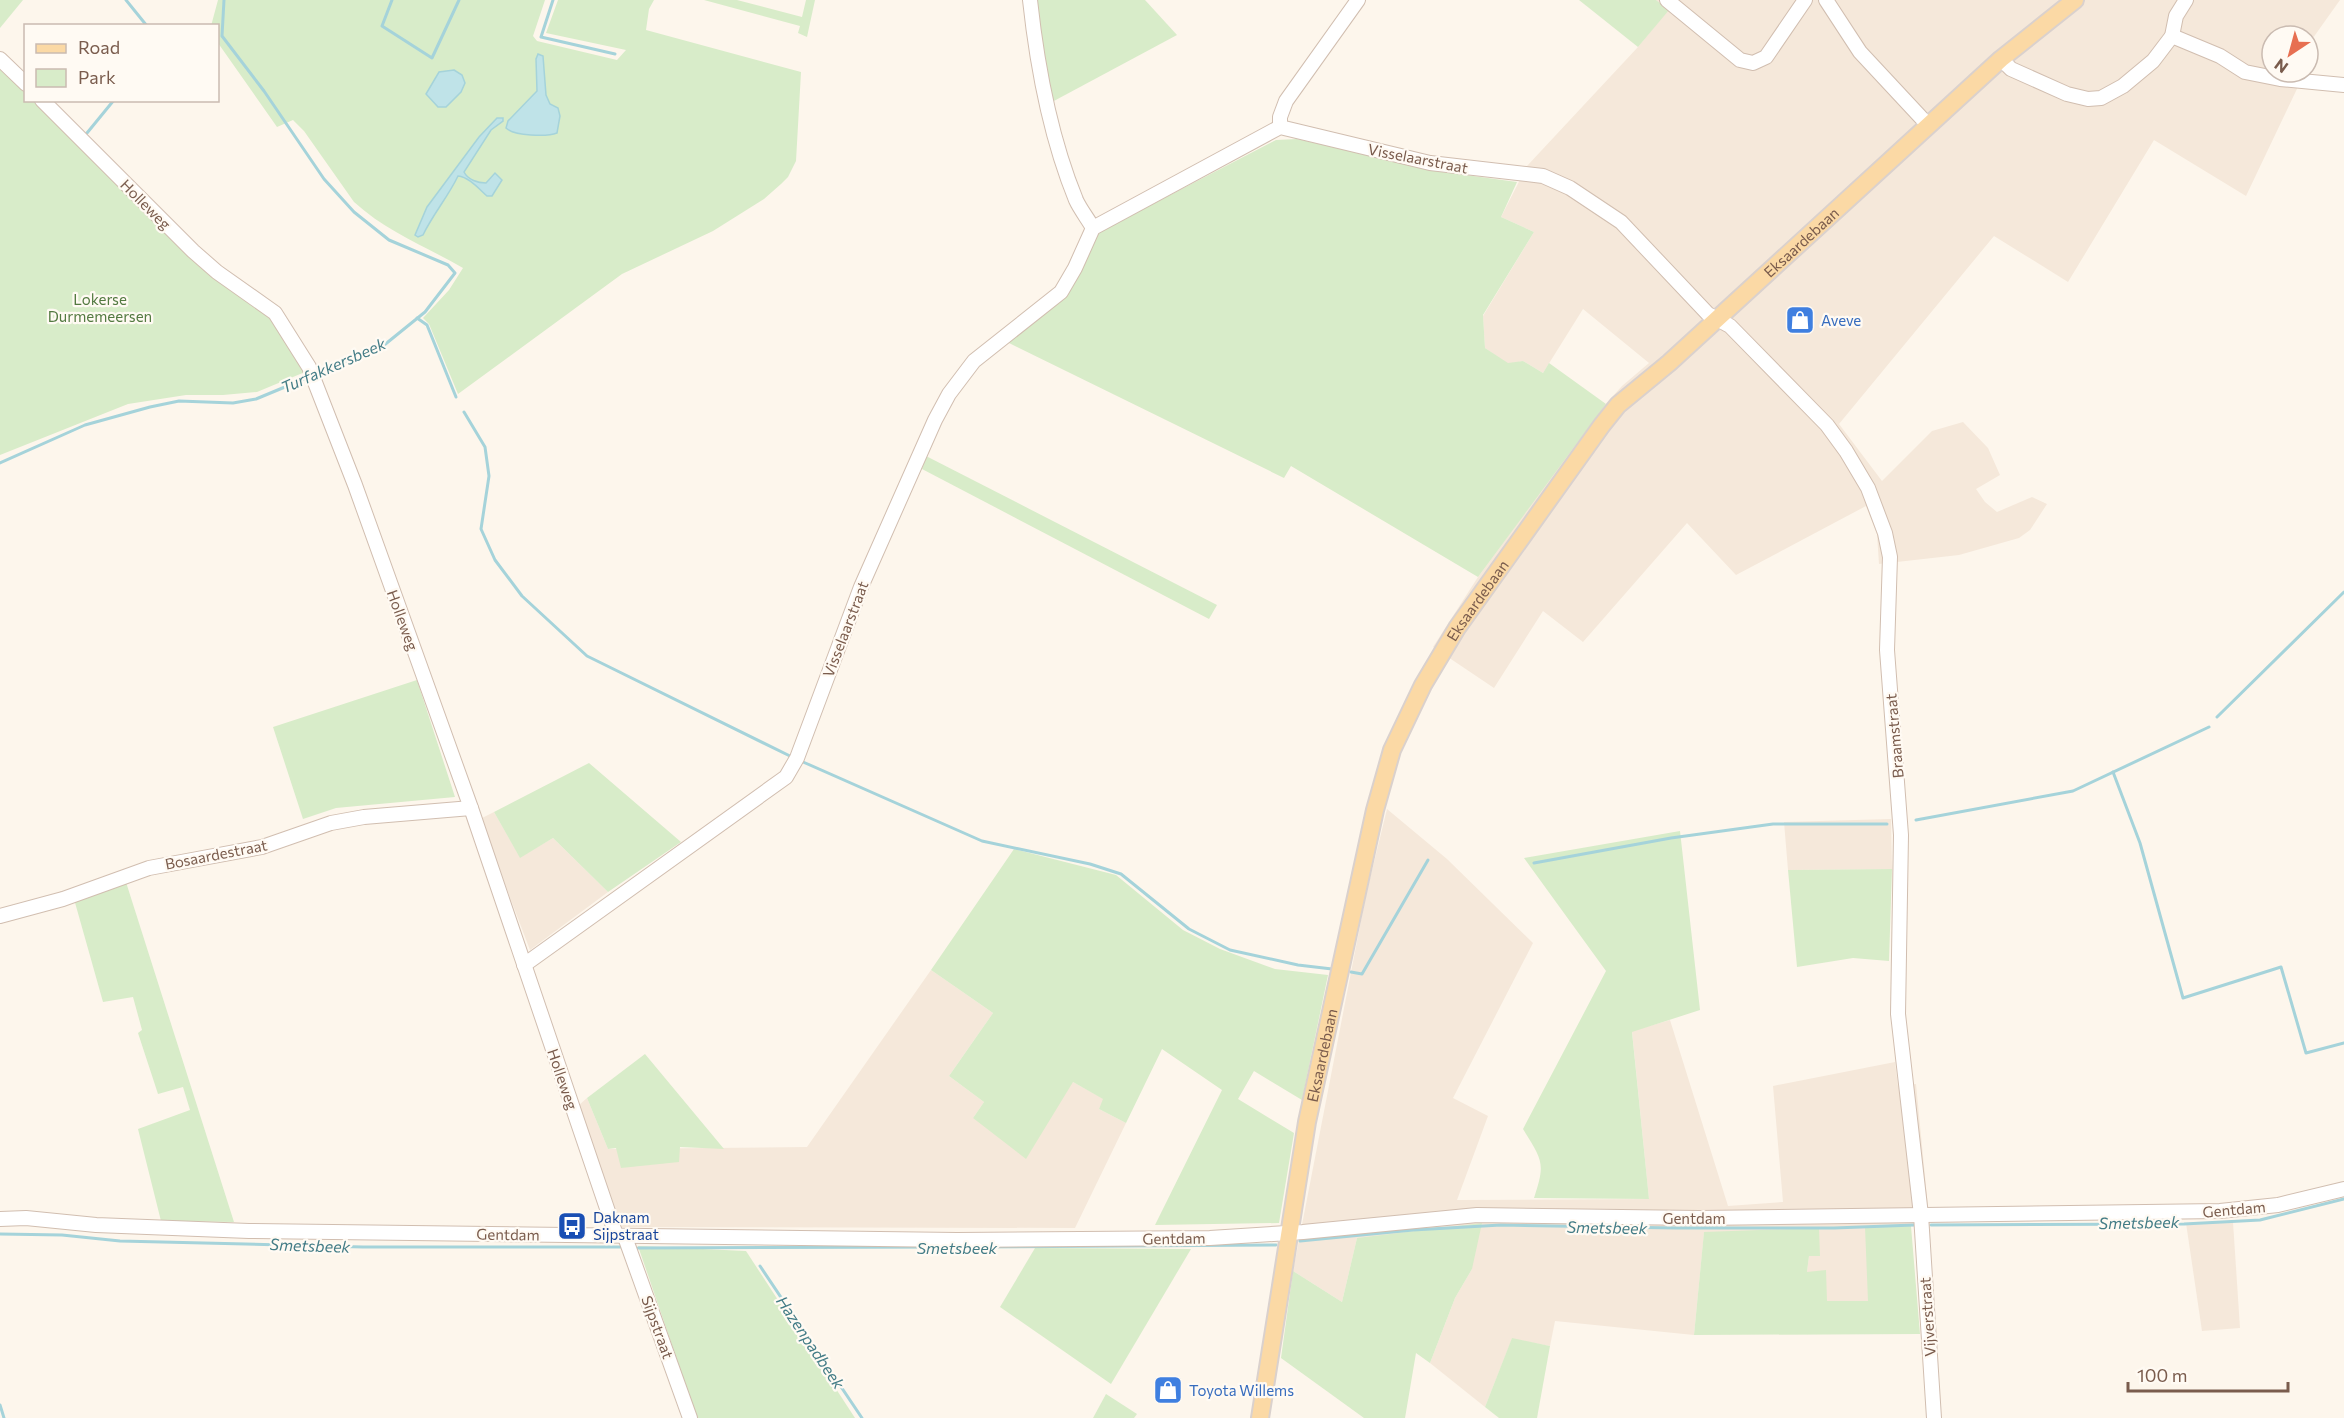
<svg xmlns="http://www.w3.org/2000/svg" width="2344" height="1418" viewBox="0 0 2344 1418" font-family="Commissioner,sans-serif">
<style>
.residential{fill:#f5e8da}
.green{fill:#d8ecc9}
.water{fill:#bfe3e8;stroke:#a5d3da;stroke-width:1.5}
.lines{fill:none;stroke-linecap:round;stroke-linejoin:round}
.stream{stroke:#a5d3da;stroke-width:3}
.minor-casing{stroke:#d1beb0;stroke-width:16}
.major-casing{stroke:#dad1cd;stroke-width:20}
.minor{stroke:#fff;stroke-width:14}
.major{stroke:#fbd9a5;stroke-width:16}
.labels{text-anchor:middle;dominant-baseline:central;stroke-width:4.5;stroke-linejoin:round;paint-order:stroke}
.street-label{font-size:15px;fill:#7a5c4d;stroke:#fffaf3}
.park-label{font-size:15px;fill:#537a41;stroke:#fffaf3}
.shop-label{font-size:15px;fill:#366cbe;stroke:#fffaf3;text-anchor:start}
.transit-label{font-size:15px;fill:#164399;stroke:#fffaf3;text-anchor:start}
.water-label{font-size:16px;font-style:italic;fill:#437c86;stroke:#fffaf3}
</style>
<rect width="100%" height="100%" fill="#fdf6ec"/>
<!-- residential -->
<g class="residential">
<path d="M1656,0h684l-32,45v-9h-36v36h33l-59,124 -92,-56 -86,142 -74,-46 -155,188 43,57 50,-50 31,-9 25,26 12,27 -24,14 9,13 12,10 35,-15 15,7 -17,26 -11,8 -60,17 -80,9 -2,-30 -11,-28 -130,69 -49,-52 -104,119 -40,-31 -49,77 -61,-41 45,-70 124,-169 20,-22 27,-23 -66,-54 -40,64 -20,-12 -15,3 -23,-16 -2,-32 51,-84 -33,-15 26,-51 111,-119 30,-37z"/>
<path d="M1387,809l60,50 86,84 -80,155 35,18 -31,84 192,-1 -17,-168 38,-11 58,186 55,-4 -10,-116 122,-24 3,24 18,-2 14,144 -19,-2 -42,75h-42l-20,-29 2,-16h11l-116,-23 -10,102 -139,-14 -5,25 -38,-7 -27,68 -55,-44 25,-65 17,-29 -115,-31 -15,64 -49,-31 73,-376z"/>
<path d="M494,812l26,45 33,-19 55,54 -78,58 -50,-131z"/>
<path d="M1891,819l1,50 -104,1 -4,-48z"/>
<path d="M931,970l62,43 -44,63 35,26 -11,16 100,-36 31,17 -5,10 27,14 -51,105 -456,-1 -40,-122 8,-7 21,51 199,-2z"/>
<path d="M2233,1222l7,106 -38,3 -16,-108z"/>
</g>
<!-- green -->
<g class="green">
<path d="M0,0h23l-23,28z"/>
<path d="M218,0h327l-12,36 4,5 80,19 9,-10 -80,-17 12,-33h96l-5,9 -3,21 155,42 -5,89 -8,16 -7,7 -17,15 -51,32 -91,43 -164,120 -29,-70 -6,-6 26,-28 14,-22c-38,-22 -76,-36 -109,-66l-50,-71 -11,-11 -16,7 -59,-84v-17h-7z"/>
<path d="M704,0h33l65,17 4,-17h9l-8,37 -9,-4 2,-7z"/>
<path d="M1034,0h111l32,35 -125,67z"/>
<path d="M1579,0h77l13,10 -31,37z"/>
<path d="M0,63l25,27 1,10 10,1 237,218 32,53 -48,20 -34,3h-37l-58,9 -128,51z"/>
<path d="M1297,139l154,34 66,9 -16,35 33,15 -51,83 2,33 23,15 15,-2 20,12 6,-10 57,41 -128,173 -187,-111 -7,12 -277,-136 47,-36 42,-70 7,-6 173,-90z"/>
<path d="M926,456l291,149 -8,14 -287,-150z"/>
<path d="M417,680l38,117 -119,11 -33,11 -30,-92z"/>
<path d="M589,763l92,79 -73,50 -55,-54 -33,20 -26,-46z"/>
<path d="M1680,831l20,179 -68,22 17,167 -115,-1c12,-36 8,-38 -11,-69l83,-158 -82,-113z"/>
<path d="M1014,849l102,26 67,55 37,19 55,20 53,6 -26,125 -48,-29 -16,28 56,34 -15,90 -124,2 67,-135 -60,-41 -36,74 -27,-14 4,-10 -30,-17 -47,77 -53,-41 11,-16 -35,-26 44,-63 -62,-43z"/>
<path d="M1892,869l-3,92 -36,-3 -56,9 -9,-97z"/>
<path d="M125,879l109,343 -73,-1 -23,-92 52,-19 -7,-23 -25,7 -20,-61 4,-3 -9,-33 -30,5 -29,-103z"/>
<path d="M645,1054l79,95 -44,-2 -1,15 -58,6 -5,-20 -8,1 -21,-51z"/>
<path d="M1482,1223l-10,46 -17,29 -25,65 -14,-10 -11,65h-41l-83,-60 12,-87 49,31 15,-64z"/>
<path d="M1911,1226l9,108 -226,1 10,-103 115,-4 1,28h-11l-2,16 19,-2 1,31h41l-3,-74z"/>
<path d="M638,1246l108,5 109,167h-158z"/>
<path d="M1035,1248l156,1 -80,135 -111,-77z"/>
<path d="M1512,1338l38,8 -13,72h-38l-14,-11z"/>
<path d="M1106,1394l31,20 -3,4h-41z"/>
</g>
<!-- water -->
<g class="water">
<path d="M538,54l5,2 3,39 4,9 8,4 2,8 -3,17c-10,4 -43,3 -51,-5l2,-7 29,-30 -1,-32z"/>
<path d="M454,70l8,5 3,8 -4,9 -15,15h-8l-12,-13 13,-22z"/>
<path d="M497,118h6v3l-12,9 -27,42c4,8 14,11 22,11l9,-10 7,7 -10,16h-5c-8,-7 -18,-19 -29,-20 -10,21 -25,38 -35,59l-5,2 -3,-2 12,-28 52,-70z"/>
</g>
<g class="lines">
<!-- stream -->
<g class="stream">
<path d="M126,0l21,26"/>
<path d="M224,0l-2,36 42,55 60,88 30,33 35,28 59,25 7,8 -30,39 -42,34 -68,29"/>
<path d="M392,0l-10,26 50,32 27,-58"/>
<path d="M553,0l-12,37 74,17"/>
<path d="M87,133l27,-33"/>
<path d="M417,318l10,7 29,72"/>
<path d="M464,412l21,35 4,29 -8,53 14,31 27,36 65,60 205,101"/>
<path d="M0,463l85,-38 65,-18 29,-6 54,2 23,-4 53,-22"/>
<path d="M2217,717l127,-125"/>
<path d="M803,762l179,79 108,23 31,10 68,55 41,21 68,15 34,4"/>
<path d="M2113,772l27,71 43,155 98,-31 25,86 38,-10"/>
<path d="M1916,820l157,-29 136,-64"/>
<path d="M1534,863l137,-25 102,-14h114"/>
<path d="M1351,972l11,2 66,-114"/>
<path d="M1931,1225l253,-1 76,-4 84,-21"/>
<path d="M0,1234l62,1 58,6 243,6h257"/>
<path d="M1300,1241l113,-11 88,-5 175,3h158l80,-3"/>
<path d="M969,1247l307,-2"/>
<path d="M638,1248l318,-1"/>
<path d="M760,1266l102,152"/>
<path d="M0,1405l4,13"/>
</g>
<!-- minor casing -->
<g class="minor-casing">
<g id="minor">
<path d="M1030,0c7,65 21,139 46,200 4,9 12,19 17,28"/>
<path d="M1667,0l73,60 13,3 13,-6 39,-57"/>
<path d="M1826,0l34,52 68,73"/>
<path d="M2172,36l48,20 25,16 35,7 64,6"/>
<path d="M0,59l26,25"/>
<path d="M2001,59l10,10 56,25 21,5 13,-1 22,-12 30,-25 19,-25 4,-20 10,-16"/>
<path d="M42,100l151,151 24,21 58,41 34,54 46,118 116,323 145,427"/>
<path d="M1280,127v-10l6,-16 72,-101"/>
<path d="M0,916l63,-17 86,-31 113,-21 69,-24 33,-6 107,-9"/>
<path d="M524,965l262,-188 11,-19 64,-171 74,-167 14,-26 25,-33 87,-69 14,-24 18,-40 187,-101 150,36 113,13 27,12 51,34 87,92 22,12 97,99 19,26 22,37 17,45 5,24 -3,93 14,185 -3,179 23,201 13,203"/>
<path d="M0,1219l26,-1 70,7 153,6 708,9 253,-2 93,-6 174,-17 222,3 521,-7 58,-6 66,-16"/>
<path d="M625,1237l65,181"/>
</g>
</g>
<!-- major casing -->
<g class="major-casing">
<g id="major">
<path id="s1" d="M1260,1418l47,-296 68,-312 17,-60 31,-65 34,-57 145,-203 16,-20 51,-42 332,-304 74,-59"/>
</g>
</g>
<!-- minor -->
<use href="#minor" class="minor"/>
<!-- major -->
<use href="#major" class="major"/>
</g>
<!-- icons -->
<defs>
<g id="shop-square" transform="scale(1.5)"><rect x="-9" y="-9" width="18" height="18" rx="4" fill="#3f7fe0" stroke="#fffaf3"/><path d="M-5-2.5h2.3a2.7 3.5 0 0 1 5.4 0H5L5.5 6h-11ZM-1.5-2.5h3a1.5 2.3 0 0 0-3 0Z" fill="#fff"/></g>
<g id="bus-square" transform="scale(1.5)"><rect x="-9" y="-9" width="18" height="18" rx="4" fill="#1a4fb4" stroke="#fffaf3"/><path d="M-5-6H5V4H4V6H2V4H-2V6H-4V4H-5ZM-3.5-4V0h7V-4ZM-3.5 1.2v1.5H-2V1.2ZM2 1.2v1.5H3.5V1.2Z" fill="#fff"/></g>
</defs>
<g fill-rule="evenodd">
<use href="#shop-square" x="1800" y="320"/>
<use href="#bus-square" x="572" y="1226"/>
<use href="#shop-square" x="1168" y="1390"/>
</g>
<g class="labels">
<!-- street labels -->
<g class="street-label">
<text transform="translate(1418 158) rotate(11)">Visselaarstraat</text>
<text transform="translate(146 204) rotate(45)">Holleweg</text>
<text stroke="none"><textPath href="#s1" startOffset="1340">Eksaardebaan</textPath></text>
<text stroke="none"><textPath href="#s1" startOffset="854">Eksaardebaan</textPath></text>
<text transform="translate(403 620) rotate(70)">Holleweg</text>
<text transform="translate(845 629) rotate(-69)">Visselaarstraat</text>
<text transform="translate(1894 736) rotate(-95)">Braamstraat</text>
<text transform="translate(216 854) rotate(-11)">Bosaardestraat</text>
<text stroke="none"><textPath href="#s1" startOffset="368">Eksaardebaan</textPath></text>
<text transform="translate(563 1079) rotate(71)">Holleweg</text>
<text transform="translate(2234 1209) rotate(-5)">Gentdam</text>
<text x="1694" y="1218">Gentdam</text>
<text transform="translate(508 1234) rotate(1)">Gentdam</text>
<text transform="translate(1174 1238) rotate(-1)">Gentdam</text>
<text transform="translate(1927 1317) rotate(-94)">Vijverstraat</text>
<text transform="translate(658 1327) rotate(70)">Sijpstraat</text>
</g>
<!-- park labels -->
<g class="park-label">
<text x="100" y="299">Lokerse<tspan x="100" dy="17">Durmemeersen</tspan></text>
</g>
<!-- shop labels -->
<g class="shop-label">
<text x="1821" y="320">Aveve</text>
<text x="1189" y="1390">Toyota Willems</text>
</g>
<!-- transit labels -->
<g class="transit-label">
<text x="593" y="1217">Daknam<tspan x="593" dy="17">Sijpstraat</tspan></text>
</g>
<!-- water labels -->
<g class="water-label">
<text transform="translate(333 365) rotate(-24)">Turfakkersbeek</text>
<text transform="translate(2139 1222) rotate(-1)">Smetsbeek</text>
<text transform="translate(1607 1227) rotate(1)">Smetsbeek</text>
<text transform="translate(310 1245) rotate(2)">Smetsbeek</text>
<text x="957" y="1247">Smetsbeek</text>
<text transform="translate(811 1342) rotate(56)">Hazenpadbeek</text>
</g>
</g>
<!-- legend -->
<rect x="24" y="24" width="195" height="78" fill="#fffaf3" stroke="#cabbb1" stroke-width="1.5"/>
<rect x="36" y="44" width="30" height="9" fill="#fbd9a5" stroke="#cabbb1" stroke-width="1.5"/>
<text x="78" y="54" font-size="18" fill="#7a5c4d">Road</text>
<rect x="36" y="69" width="30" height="18" fill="#d8ecc9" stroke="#cabbb1" stroke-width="1.5"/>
<text x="78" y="84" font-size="18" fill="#7a5c4d">Park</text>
<!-- north arrow -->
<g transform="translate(2290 54) rotate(216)"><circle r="28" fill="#fffaf3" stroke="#cabbb1" stroke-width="1.5"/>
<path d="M0-4.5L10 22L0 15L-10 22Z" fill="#e76f51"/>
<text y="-9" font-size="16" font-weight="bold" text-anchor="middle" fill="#7a5c4d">N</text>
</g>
<!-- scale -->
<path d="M2128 1382v9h160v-9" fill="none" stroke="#7a5c4d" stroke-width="3"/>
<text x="2137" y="1382" font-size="18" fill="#7a5c4d" stroke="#fffaf3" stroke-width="4.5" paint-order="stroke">100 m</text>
</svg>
